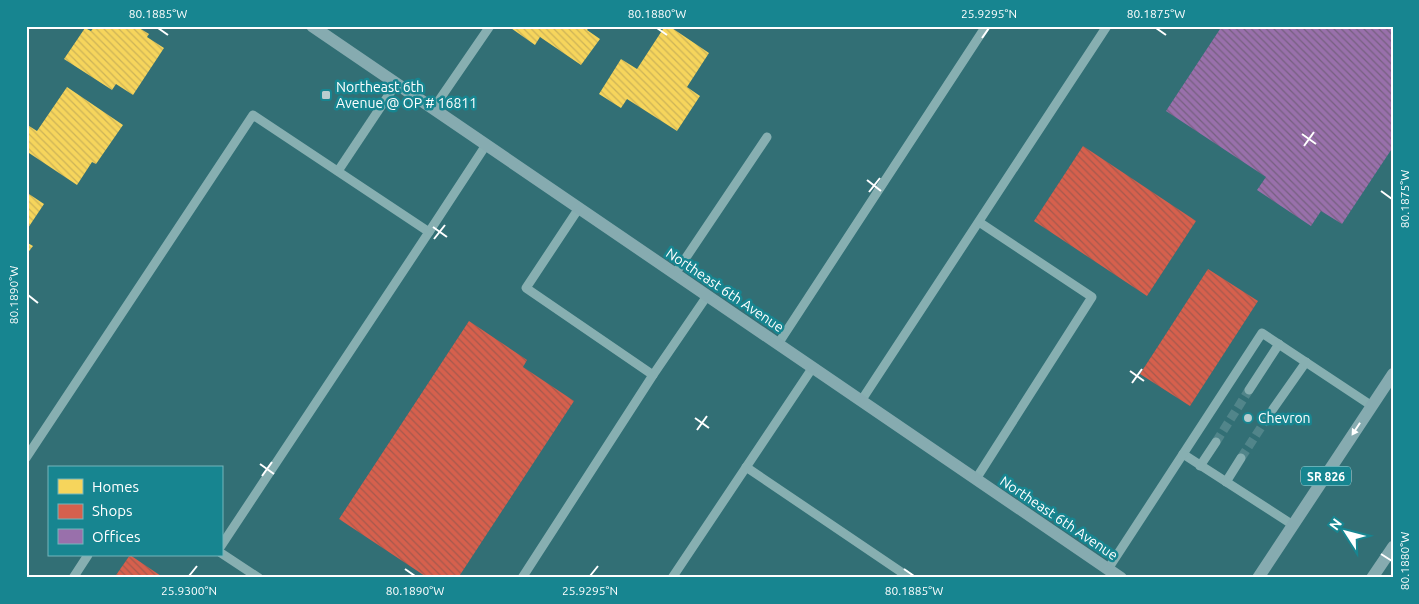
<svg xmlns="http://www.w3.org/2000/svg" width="1419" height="604" viewBox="0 0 1419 604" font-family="Ubuntu,sans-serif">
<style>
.homes{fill:url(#homes-back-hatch)}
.shops{fill:url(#shops-back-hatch)}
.offices{fill:url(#offices-back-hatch)}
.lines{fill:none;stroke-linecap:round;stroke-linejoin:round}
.minor-tunnel{stroke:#51858a;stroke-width:9;stroke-dasharray:9 4.5;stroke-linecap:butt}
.minor{stroke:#87afb1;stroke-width:9}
.major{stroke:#86abb0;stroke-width:12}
.oneway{fill:#fff}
.ticks{fill:none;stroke:#fff;stroke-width:2}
.poi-dot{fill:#b7cdcf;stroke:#178590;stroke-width:2}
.labels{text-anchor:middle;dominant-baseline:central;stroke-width:5;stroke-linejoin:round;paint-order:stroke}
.shield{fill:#178590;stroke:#b9dade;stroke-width:1}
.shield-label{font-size:12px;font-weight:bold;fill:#fff}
.poi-label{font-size:14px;fill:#fff;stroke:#178590;text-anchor:start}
.street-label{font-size:14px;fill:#fff;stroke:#178590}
.neatline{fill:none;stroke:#fff;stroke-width:2}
.ticks-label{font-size:12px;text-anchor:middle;fill:#fff}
</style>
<defs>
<pattern id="homes-back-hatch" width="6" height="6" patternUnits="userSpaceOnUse" patternTransform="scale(1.25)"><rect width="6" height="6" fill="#f6d55c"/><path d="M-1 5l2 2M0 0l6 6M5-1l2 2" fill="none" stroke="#ccb358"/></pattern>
<pattern id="shops-back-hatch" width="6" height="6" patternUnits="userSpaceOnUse" patternTransform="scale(1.25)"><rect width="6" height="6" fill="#d6604d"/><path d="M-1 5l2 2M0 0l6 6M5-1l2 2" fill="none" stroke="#a6594d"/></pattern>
<pattern id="offices-back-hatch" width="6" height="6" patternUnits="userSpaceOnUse" patternTransform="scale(1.25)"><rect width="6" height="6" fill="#9970ab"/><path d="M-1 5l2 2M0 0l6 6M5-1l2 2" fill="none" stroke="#766080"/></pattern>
</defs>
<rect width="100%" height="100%" fill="#326f75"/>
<!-- homes -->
<g class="homes">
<path d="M95,26h41l13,8 -2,3 17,11 -31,47 -17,-11 -4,6 -48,-31 21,-31 6,3z"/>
<path d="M508,26h82l-3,4 13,9 -19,26 -41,-28 -5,8z"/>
<path d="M665,26h4l40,27 -22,34 13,9 -23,35 -50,-32 -6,9 -22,-14 22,-35 16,10z"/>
<path d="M67,87l56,38 -27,39 -4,-2 -15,23 -51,-34v-27l11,7z"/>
<path d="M26,192l18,12 -18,27z"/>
<path d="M26,242l7,4 -7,9z"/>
</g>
<!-- shops -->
<g class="shops">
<path d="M1083,146l113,75 -49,75 -113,-75z"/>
<path d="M1208,269l50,32 -68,105 -50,-32z"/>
<path d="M469,321l58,39 -4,7 51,34 -116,177h-30l-89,-59z"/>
<path d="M130,555l34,23h-50z"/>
</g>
<!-- offices -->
<path class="offices" d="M1222,26h171v121l-51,77 -21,-13 -10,15 -54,-36 9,-13 -100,-66z"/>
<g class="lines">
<!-- minor-tunnel -->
<g class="minor-tunnel">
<path d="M1216,442l33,-52"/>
<path d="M1241,458l32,-49"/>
</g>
<!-- minor -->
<g class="minor">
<path d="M433,109l57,-83"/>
<path d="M338,171l58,-87"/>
<path d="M579,208l-53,80 127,87 54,-79"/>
<path d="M429,232l57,-87"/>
<path d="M675,274l92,-137"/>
<path d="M778,344l208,-318"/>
<path d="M1249,390l30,-46"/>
<path d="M861,401l246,-375"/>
<path d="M1273,409l33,-47"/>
<path d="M1183,454l110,71"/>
<path d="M26,458l227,-343 176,117 -208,314"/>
<path d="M1200,466l16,-24"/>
<path d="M746,467l164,111"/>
<path d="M976,479l116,-182 -113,-75"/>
<path d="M1226,482l15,-24"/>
<path d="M221,553l38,25"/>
<path d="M1108,569l154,-236 110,73"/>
<path d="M73,578l15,-23"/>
<path d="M522,578l131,-203"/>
<path d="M672,578l141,-211"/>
</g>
<!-- major -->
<g class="major">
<path d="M312,26l809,552"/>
<path d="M1258,578l135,-204"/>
<path d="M1372,578l21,-31"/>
</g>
</g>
<!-- one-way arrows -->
<defs><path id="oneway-solid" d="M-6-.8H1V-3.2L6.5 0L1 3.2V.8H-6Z" transform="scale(1.25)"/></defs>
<use class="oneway" href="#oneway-solid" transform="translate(1356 429) rotate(123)"/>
<!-- ticks -->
<path class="ticks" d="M158,28l10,7M657,28l10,7M1156,28l10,7M982,38l7,-10M1302,134l14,10M1304,146l10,-14M867,180l14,11M1381,191l11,8M869,192l11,-14M433,227l14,10M434,239l11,-14M28,295l10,8M1130,371l14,10M1132,383l10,-14M695,418l14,10M697,430l10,-14M260,464l14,10M262,476l10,-14M1381,554l11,7M405,569l10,7M904,569l10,7M189,576l8,-10M590,576l8,-10"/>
<!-- markers -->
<g class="poi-dot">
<rect x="321" y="90" width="10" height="10" rx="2.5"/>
<circle cx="1248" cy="418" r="5"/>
</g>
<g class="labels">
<!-- shield labels -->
<rect class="shield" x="1301" y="466.5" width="50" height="19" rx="4"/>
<g class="shield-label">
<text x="1326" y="476">SR 826</text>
</g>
<!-- poi labels -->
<g class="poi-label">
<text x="336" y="87">Northeast 6th<tspan x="336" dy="16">Avenue @ OP # 16811</tspan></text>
<text x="1258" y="418">Chevron</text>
</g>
<!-- street labels -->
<g class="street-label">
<text transform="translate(725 290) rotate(34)">Northeast 6th Avenue</text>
<text transform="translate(1059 518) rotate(34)">Northeast 6th Avenue</text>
</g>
</g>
<!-- border -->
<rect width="1419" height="604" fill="none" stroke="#178590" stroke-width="55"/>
<!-- legend -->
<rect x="48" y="466" width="175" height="90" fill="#178590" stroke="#74b6bc"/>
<rect x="58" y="479" width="25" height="15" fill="#f6d55c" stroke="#74b6bc"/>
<text x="92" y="492" font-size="15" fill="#ffffff">Homes</text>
<rect x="58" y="504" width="25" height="15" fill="#d6604d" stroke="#74b6bc"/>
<text x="92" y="516" font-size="15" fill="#ffffff">Shops</text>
<rect x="58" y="529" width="25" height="15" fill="#9970ab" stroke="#74b6bc"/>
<text x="92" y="542" font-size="15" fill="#ffffff">Offices</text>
<!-- north arrow -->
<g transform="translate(1346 532) rotate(306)" stroke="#178590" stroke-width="4" paint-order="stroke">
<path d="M0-4L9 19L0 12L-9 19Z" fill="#ffffff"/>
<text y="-8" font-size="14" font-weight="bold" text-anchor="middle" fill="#ffffff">N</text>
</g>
<rect x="28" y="28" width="1364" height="548" class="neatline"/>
<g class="ticks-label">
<text x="158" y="18">80.1885°W</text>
<text x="657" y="18">80.1880°W</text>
<text x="989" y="18">25.9295°N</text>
<text x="1156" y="18">80.1875°W</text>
<text transform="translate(1405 199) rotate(-90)" y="4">80.1875°W</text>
<text transform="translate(14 295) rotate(-90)" y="4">80.1890°W</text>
<text transform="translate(1405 561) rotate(-90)" y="4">80.1880°W</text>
<text x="189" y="595">25.9300°N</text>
<text x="415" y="595">80.1890°W</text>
<text x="590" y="595">25.9295°N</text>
<text x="914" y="595">80.1885°W</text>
</g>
</svg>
